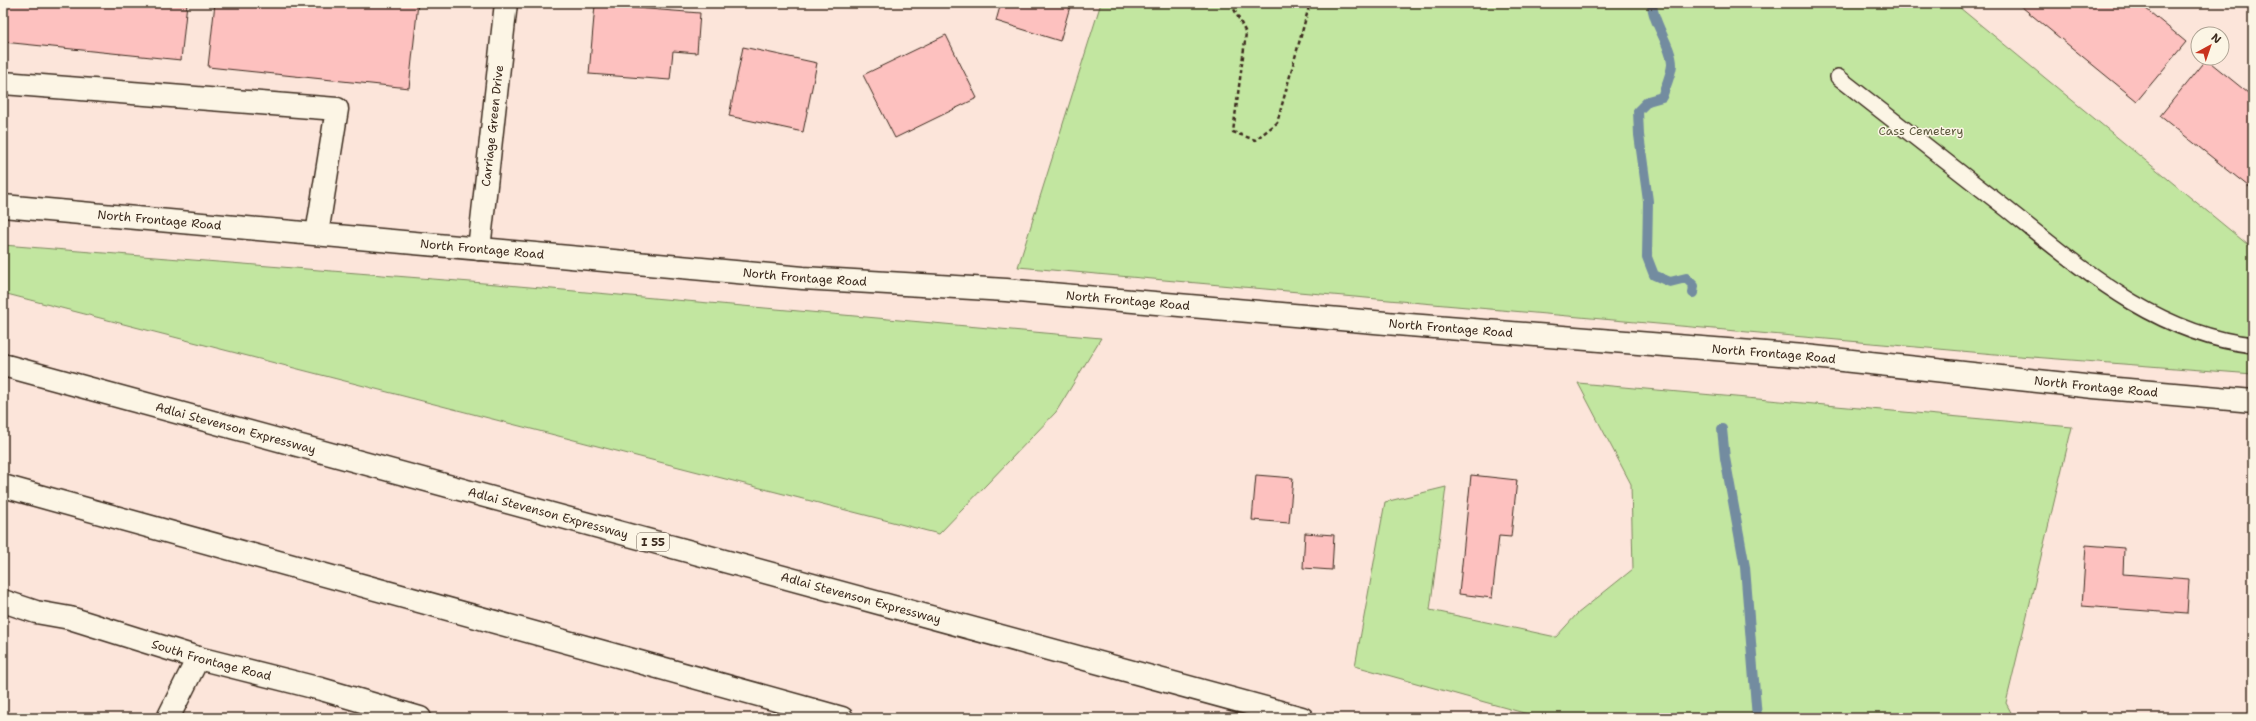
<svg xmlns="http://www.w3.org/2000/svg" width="2256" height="721" viewBox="0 0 2256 721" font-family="'Shantell Sans',sans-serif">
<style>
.green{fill:#c2e6a0;stroke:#7e885f}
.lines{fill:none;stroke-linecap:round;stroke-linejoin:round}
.stream{stroke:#738ca0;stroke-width:10}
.building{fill:#fdc1bf;stroke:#3b2a1e}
.lane-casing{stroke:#3b2a1e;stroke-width:18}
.street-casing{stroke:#3b2a1e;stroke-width:25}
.highway-casing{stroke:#3b2a1e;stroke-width:25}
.path{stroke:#3b2a1e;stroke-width:2.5;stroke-dasharray:4 3;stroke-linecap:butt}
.lane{stroke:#fcf5e5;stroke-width:15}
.street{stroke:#fcf5e5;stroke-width:22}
.highway{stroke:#fcf5e5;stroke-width:22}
.labels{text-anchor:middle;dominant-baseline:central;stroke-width:3;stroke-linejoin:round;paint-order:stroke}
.shield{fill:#fcf5e5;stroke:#75675a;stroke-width:1}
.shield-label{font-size:11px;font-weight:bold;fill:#3b2a1e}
.street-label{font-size:12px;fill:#3b2a1e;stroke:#fcf5e5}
.park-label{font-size:12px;fill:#5d593e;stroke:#fcf5e5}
</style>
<rect width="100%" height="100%" fill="#fce5da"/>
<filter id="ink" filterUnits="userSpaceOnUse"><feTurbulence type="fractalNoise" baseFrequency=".025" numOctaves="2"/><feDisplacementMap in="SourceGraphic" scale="8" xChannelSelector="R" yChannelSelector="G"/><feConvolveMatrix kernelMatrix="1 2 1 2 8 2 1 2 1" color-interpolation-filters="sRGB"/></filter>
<g filter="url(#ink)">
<!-- green -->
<g class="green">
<path d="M1101,3h853l299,246v125l-247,-19 -988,-88z"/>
<path d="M3,245l493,39 605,54 -45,74 -117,122 -936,-241z"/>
<path d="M1578,383l494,44 -66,276 8,15h-472l-187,-52 30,-164 61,-15 -16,123 126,27 21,-23 56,-45 -2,-85z"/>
</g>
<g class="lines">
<!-- stream -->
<g class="stream">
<path d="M1652,3c0,19 20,43 20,62 -1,10 -7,23 -10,32l-14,4 -10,10 1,24 9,66 -1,56 7,18 16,7 16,-4 8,8 -1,7"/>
<path d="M1722,429l3,29 20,109 12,151"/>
</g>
</g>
<!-- building -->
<g class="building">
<path d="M3,3h184l-6,57 -178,-18z"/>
<path d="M215,3h203l-9,85 -201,-21z"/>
<path d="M1001,3h70l-11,38 -64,-20z"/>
<path d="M2017,3h122l47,39 -49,59z"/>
<path d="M595,5l105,8 -3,40 -24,-2 -3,29 -81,-6z"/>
<path d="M946,35l31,63 -82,40 -32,-63z"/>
<path d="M743,47l74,16 -14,69 -74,-16z"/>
<path d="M2206,59l47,38v93l-93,-74z"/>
<path d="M1256,475l37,3 -4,45 -37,-3z"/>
<path d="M1471,475l46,5 -6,57 -12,-1 -7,62 -33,-4z"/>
<path d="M1305,533l29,2 -2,35 -29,-2z"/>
<path d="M2086,545l38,3 -1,26 66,5 -2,35 -105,-8z"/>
</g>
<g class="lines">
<!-- lane casing -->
<g class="lane-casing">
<path id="lane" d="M1838,77c55,43 110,86 165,129 76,60 150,128 250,139"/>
</g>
<!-- street casing -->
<g class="street-casing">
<g id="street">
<path d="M3,83l334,26 -20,125"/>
<path id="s1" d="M3,206l800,72 203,12 403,35 396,31 289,31 159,14"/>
<path id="s2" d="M479,249l27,-246"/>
<path id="s3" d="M3,601l33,11 34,6 128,40 123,31 99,29"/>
<path d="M168,718l30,-60"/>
</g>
</g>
<!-- highway casing -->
<g class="highway-casing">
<g id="highway">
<path id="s4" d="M3,365l1299,353"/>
<path d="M3,486l839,232"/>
</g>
</g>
<!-- path -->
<path class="path" d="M1231,3l15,30 -13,99 22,8 22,-17 33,-120"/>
<!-- lane -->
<use href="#lane" class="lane"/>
<!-- street -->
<use href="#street" class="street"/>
<!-- highway -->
<use href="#highway" class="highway"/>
</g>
</g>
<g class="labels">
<!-- shield labels -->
<rect class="shield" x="637" y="533" width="32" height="18" rx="3"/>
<g class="shield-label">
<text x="653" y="542">I 55</text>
</g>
<!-- street labels -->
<g class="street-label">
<text stroke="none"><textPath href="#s2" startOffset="124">Carriage Green Drive</textPath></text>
<text stroke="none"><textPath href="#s1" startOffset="157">North Frontage Road</textPath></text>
<text stroke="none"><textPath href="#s1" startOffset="481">North Frontage Road</textPath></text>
<text stroke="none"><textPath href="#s1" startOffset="805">North Frontage Road</textPath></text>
<text stroke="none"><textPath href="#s1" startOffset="1129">North Frontage Road</textPath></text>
<text stroke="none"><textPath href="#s1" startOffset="1453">North Frontage Road</textPath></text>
<text stroke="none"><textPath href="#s1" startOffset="1777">North Frontage Road</textPath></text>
<text stroke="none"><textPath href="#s1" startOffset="2101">North Frontage Road</textPath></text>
<text stroke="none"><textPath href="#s4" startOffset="241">Adlai Stevenson Expressway</textPath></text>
<text stroke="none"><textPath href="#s4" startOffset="565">Adlai Stevenson Expressway</textPath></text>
<text stroke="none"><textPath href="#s4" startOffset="889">Adlai Stevenson Expressway</textPath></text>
<text stroke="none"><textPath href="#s3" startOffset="217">South Frontage Road</textPath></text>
</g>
<!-- park labels -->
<g class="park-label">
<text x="1921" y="131">Cass Cemetery</text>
</g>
</g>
<!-- margin -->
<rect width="2256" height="721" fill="none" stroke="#fcf5e5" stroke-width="16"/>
<rect x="8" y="8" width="2240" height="705" fill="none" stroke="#3b2a1e" stroke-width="1.5" filter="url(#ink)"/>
<!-- north arrow -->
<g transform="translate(2210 46) rotate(40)"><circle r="19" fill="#fcf5e5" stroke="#afa495"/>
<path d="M0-3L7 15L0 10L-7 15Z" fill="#c8321e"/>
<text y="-6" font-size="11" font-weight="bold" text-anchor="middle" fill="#3b2a1e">N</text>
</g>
</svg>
